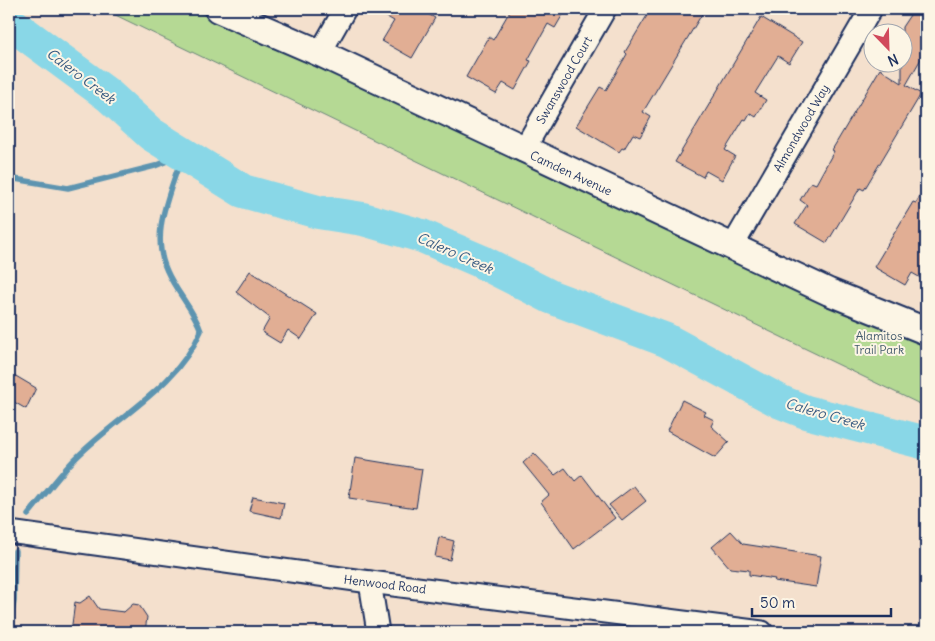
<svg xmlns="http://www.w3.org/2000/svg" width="935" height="641" viewBox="0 0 935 641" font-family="Delius,sans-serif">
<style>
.green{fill:#b5d994;stroke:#688479}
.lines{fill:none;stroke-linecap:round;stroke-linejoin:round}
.stream{stroke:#5d94b0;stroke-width:5.5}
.river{stroke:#89d7e7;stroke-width:34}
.building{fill:#e1ae94;stroke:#1b2f5e}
.minor-casing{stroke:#1b2f5e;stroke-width:25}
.tertiary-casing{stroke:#1b2f5e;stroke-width:30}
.minor{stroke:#fcf5e5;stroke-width:21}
.tertiary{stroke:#fcf5e5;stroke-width:26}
.labels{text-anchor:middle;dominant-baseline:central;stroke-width:4;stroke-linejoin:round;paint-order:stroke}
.street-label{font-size:12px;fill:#1b2f5e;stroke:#fcf5e5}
.park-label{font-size:12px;fill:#425a6c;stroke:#fcf5e5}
.water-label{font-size:14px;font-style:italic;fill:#365980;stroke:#fcf5e5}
</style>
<rect width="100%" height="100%" fill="#f4e0cd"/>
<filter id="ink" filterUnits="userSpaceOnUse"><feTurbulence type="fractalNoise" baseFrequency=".02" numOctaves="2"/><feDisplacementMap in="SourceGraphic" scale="10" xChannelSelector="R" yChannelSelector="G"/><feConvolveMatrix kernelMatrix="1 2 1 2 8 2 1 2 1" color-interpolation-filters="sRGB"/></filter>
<g filter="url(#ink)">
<!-- green -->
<path class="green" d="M103,9h87l736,312v86z"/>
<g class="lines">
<!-- stream -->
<g class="stream">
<path d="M9,178l59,10 87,-22 27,-11"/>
<path d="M28,515c15,-18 29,-37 45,-54 42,-44 103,-72 128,-130 -7,-21 -25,-39 -34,-60 -18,-38 4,-79 15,-116"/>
<path d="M9,629l5,-28 1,-50"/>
</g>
<!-- river -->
<path class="river" d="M9,22l99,73 43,39 92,57 75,21 45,7 59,17 58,25 71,36 115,43 115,62 25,10 120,31"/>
</g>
<!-- building -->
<g class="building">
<path d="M373,9h46l16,9 -23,40 -30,-17 12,-20z"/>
<path d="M511,9h55l-11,19 -7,-4 -20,36 3,1 -16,29 -12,-7 -7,11 -30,-17 23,-40 4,3z"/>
<path d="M651,9h54l-62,103 8,5 -11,20 -7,-3 -9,15 -2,-1 -3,4 -43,-26 24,-39 6,3 21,-36 -2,-2z"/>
<path d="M914,9h5l7,4v37l-20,35 15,9 -57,96 -4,-2 -33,55 -32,-19 12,-19 -7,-5 11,-18 5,2 18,-33 -2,-1 48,-81 22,14v-56z"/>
<path d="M761,17l41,25 -13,21 -11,-7 -23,37 11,7 -10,17 -6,-4 -4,7 -2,-1 -19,31 10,6 -13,24 -16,-9 -3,6 -28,-15z"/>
<path d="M926,185v96l-14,-8 -7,12 -31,-18 39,-65 3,1z"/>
<path d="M250,271l67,43 -16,25 -13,-9 -8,13 -18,-11 8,-14 -34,-26z"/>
<path d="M9,372l27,16 -10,21 -17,-10z"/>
<path d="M682,400l24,12 -2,3 10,5 -3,6 18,16 -14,16 -48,-27z"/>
<path d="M534,453l21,22 10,-7 10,13 7,-6 33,43 -41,31 -33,-47 8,-7 -26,-32z"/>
<path d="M355,458l67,11 -6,39 -67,-10z"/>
<path d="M634,486l12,15 -24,19 -13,-15z"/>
<path d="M253,497l31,6 -3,15 -32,-7z"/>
<path d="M731,531l12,13 78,12 -5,31 -42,-6 1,-2 -26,-4v-5l-19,-2 -18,-21z"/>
<path d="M439,537l15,4 -4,19 -15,-3z"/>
<path d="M90,596l9,13 25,3 9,-8 6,1 8,12 -2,15h-74l4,-30 5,1z"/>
</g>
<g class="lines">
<!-- minor casing -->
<g class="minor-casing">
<g id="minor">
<path d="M320,53l25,-44"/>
<path d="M523,151l82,-142"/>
<path d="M732,247l139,-238"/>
<path d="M9,532l361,50 392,50"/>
<path d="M370,582l8,50"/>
</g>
</g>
<!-- tertiary casing -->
<g class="tertiary-casing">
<path id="tertiary" d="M218,9l102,44 509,239 97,39"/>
</g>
<!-- minor -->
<use href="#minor" class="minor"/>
<!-- tertiary -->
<use href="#tertiary" class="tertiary"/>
</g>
</g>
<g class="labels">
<!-- street labels -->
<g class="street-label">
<text transform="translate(564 80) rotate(-60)">Swanswood Court</text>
<text transform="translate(801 128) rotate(-60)">Almondwood Way</text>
<text transform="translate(571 173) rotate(25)">Camden Avenue</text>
<text transform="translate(385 584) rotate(7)">Henwood Road</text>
</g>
<!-- park labels -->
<g class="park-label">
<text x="879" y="335">Alamitos<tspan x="879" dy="14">Trail Park</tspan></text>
</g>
<!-- water labels -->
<g class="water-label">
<text transform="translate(81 76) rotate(37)">Calero Creek</text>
<text transform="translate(455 253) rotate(24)">Calero Creek</text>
<text transform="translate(825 414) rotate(16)">Calero Creek</text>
</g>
</g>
<!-- margin -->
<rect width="935" height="641" fill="none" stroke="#fcf5e5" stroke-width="30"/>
<rect x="15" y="15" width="905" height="611" fill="none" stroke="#1b2f5e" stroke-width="2" filter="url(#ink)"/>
<!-- north arrow -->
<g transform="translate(888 48) rotate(157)"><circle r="24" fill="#fcf5e5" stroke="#a2a6af"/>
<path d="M0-4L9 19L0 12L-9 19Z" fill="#d1495b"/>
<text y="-8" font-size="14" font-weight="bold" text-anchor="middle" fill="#1b2f5e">N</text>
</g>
<!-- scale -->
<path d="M752 608v8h139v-8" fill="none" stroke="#1b2f5e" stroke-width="2.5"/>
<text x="760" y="608" font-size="15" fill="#1b2f5e" stroke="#fcf5e5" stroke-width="4" paint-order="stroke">50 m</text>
</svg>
